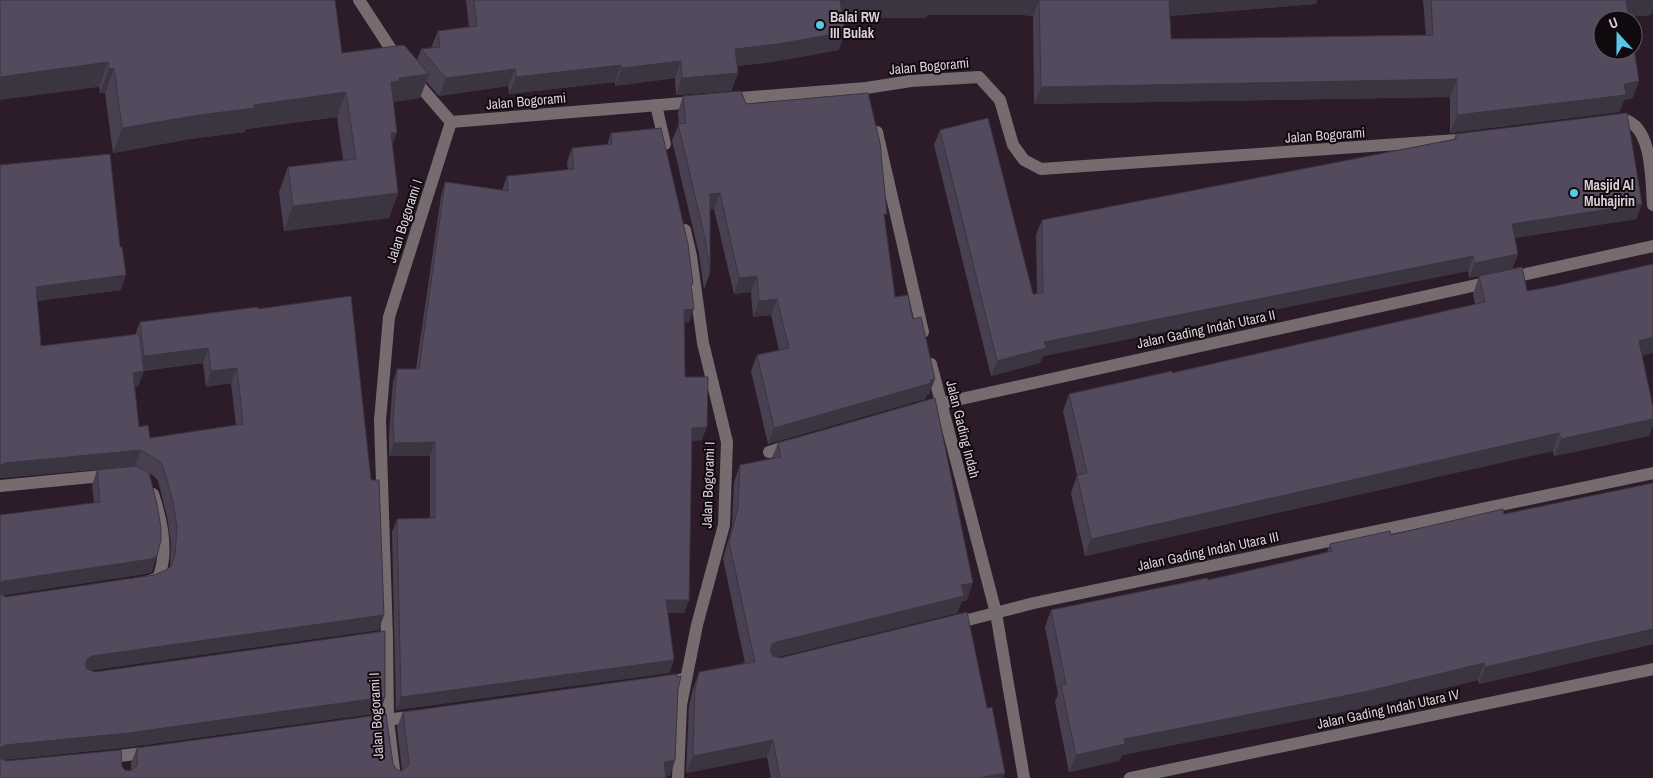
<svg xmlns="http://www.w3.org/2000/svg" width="1653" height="778" viewBox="0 0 1653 778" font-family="'Archivo Narrow',sans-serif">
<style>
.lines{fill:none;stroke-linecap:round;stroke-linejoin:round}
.minor{stroke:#766b6f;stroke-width:12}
.wall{fill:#484050;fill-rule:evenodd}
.shaded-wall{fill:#3b3441}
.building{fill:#544a5d;stroke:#3b3441}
.poi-dot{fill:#59c8e5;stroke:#10090e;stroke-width:2}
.labels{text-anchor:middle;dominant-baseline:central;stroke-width:4;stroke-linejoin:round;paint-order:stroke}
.poi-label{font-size:14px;font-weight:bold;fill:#dacfd8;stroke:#10090e;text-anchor:start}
.street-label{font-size:14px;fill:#dacfd8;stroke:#10090e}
</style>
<rect width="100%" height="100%" fill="#2c1c29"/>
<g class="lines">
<!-- minor -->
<g class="minor">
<path d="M359,0l39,60"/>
<path d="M412,77l39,45 245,-20"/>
<path d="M728,99l138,-11 45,-7 68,-4 21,23 13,45 11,15 17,9 416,-29"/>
<path d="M656,105l9,39"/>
<path d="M1613,121c4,-1 9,-2 12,-1 28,8 26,62 28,85"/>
<path d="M877,132l46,200"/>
<path d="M931,364l65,249 28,165"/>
<path d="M920,408l733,-162"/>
<path d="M769,452l22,-7"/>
<path d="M0,486l112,-11"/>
<path d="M147,582l11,-4c11,-24 3,-60 -5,-84"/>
<path d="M952,624l82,-21 619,-130"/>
<path d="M664,682l22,-3"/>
<path d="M372,722l44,-6"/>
<path d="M104,758l47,-6"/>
<path d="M395,778l-7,-58 -1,-83 -7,-217 9,-103 62,-195"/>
<path d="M678,778l3,-73 16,-80 27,-100 3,-83 -24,-99 -12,-87 -6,-26"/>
<path d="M1130,778l523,-109"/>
</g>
</g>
<!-- wall -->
<g class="wall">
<path d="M0,0l342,53 75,7 4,-11 10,-1 7,-17 31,-4 -3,-27h851l-1,4 -146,12 1,23 255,-3 -3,-36h230l-2,15 -23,2 5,81 -9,2 -5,12 -169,21v-36l-416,7 -1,-88 -10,-1h-96l-1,3h-83l-4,32 -67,12 -35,4 1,7 -7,18 -55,4 -1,-17 -60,8v-4l-106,12 -1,-8 -69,10 -13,-15 -6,17 -27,4 -1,44 6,47 -9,25 -105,13 -5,-39 9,-25 55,-7 -6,-43 -91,12 -1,3 -55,7 -77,14 -8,-60h-5l-1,-6z"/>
<path d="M683,96l63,8 139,116 10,77 34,98h-2l-2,4 -157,45 -17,-73 6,-16 22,-5 -8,-35 -18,2 -2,-25 -17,2 -20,-85h-4v64l-6,16 -5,-35 -27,-114 7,-16 -1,-12z"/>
<path d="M940,130l93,164h4l-1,-59 6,-15 412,-81 2,-5 186,70 -6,15 -121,19 3,16 -6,15 -43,9 -1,-7 -425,85 -3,7 -49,13 -57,-231z"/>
<path d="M611,133l81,156 -3,33 -5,1 1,54 17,63 -10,1 -3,159 -5,13h-16l6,47 -5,13 -273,37 -4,-178 5,-13h33v-63h-41v-23l4,-51 4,-13h19l25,-173 4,-14 57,8 5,-14 61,-6 -1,-8 5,-14 35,-3z"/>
<path d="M0,165l121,125 -84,11 4,45 94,-11 5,-13 118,-15 121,323 -288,40 4,2 290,25 -5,16 -258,35 -119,12 3,1 116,6 3,3 5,1 1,-1v-7l6,-15 256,16 4,6 5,1 -5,-44 6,-15 275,-23 -3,71 -5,16 -670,2v-263l94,-12 -2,-18 5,-15 55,102 -7,2 -142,21 3,2 148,-22 12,-5 4,-3 1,-24 -4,-27 -9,-35 -4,-5 -19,-10 -135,12zM203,363l3,24 25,-4 5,42 -86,13 -11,-11 -4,-40h3l5,-16z"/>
<path d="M1479,276l48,15 115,65 11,63v6l-4,11 -95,20 -1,-5 -468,105 -14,-63 6,-18 -14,-64 6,-17 103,-21 303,-69 -2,-10z"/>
<path d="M778,443l189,157 -5,1 -5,12 -179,44 209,51 18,65 -2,5h-232l-4,-21 -81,16 3,-67 4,-17 6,-17 46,-9 -22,-104 9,-33 2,-44 6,-17 32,-7z"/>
<path d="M1653,483v161l-174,40 -1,-4 -120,29 -236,46 -3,6 -50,11 -14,-70 3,-8 -13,-67 6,-17 157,-30 119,-28 3,-8 61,-9 113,-21z"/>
</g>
<!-- shaded-wall -->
<g class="shaded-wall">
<path d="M840,0h199l-6,16 -10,-1h-96l-1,3h-93z"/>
<path d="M1168,0h149l-1,4 -154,12z"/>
<path d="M1626,0h27v9l-2,6 -32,2z"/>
<path d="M845,32l-6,18 -67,12 -43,5 6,-18z"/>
<path d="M681,61l-6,17 -60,8 7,-18z"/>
<path d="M108,62l-9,25 -99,13v-23z"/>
<path d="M621,65l-6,17 -106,12 7,-17z"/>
<path d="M114,68l-9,25h-5l9,-24z"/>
<path d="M515,69l-7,17 -69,10 7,-18z"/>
<path d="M738,73l-7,18 -55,4 6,-17z"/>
<path d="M429,74l-9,24 -29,4v-20l8,-4z"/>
<path d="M1457,79l-7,18 -416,7 7,-17z"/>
<path d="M1639,81l-6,17 -9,2 -5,12 -169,21 7,-18z"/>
<path d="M346,92l-9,25 -91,12 -1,3 -55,7 -77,14 9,-25 132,-23z"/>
<path d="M391,133h6l-9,24z"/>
<path d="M398,193l-9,25 -105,13 9,-25z"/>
<path d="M720,193l-6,16 -10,1 6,-16z"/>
<path d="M1642,204l-6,15 -129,20 5,-15z"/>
<path d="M1518,254l-6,15 -43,9 6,-15z"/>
<path d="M1473,256l-5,15 -425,85 -3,7 -49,13 6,-15 47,-19z"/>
<path d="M126,275l-5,15 -91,12 6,-15z"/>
<path d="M757,276l-6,16 -17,2 5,-16z"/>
<path d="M777,299l-6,16 -18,2 6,-16z"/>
<path d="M694,309l-5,13 -10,1 5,-13z"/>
<path d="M1653,337v16l-20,5 6,-17z"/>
<path d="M208,348l-5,15 -65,8 6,-15z"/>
<path d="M237,368l-6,15 -25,4 5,-16z"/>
<path d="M144,371l-6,16 -10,1 5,-15z"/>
<path d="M935,379l-6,16h-2l-2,4 -157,45 6,-16z"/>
<path d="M1653,419v6l-4,11 -95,20 7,-17z"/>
<path d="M707,427l-5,13 -15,2 5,-14z"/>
<path d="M1559,433l-6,18 -468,105 6,-17z"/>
<path d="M435,442l-5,14h-41l5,-13z"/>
<path d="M141,450l-6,16 -135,12v-12l5,-3z"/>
<path d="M157,556l-5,16 -7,2 -145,22v-13l4,-2z"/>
<path d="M973,583l-6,17 -5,1 -5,12 -187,46 -4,3 6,-18 4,-2 185,-57z"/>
<path d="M666,600h23l-5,13h-23z"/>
<path d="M384,615l-5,15 -292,41 -4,2 5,-15 4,-2z"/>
<path d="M1653,629v15l-174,40 6,-17z"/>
<path d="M674,660l-5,13 -273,37 5,-13z"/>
<path d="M1484,663l-6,17 -120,29 -236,46 -3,6 -50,11 7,-17 48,-16z"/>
<path d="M385,697l-5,16 -258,35 -122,12v-12l5,-3z"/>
<path d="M773,740l-6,17 -81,16 7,-17z"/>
<path d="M675,760l-5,16 -12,1 6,-15z"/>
<path d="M1005,773l-2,5h-23z"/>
</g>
<!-- building -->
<g class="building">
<path d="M0,0h335l7,53 62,-8 25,29 -30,4v3l-8,1 6,51h-6l7,60 -105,13 -5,-39 68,-8 -10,-67 -92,13v3l-55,7 -77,13 -8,-60 -5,1 -1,-7 -108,15z"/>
<path d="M474,0h458h-92l5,32 -67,12 -43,5 3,24 -56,5 -1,-17 -59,7 -1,-3 -105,12 -1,-8 -69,9 -25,-29 19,-2 -2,-16 39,-5z"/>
<path d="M1039,0h130l2,39 262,-4 -2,-35h195l3,20h-26v30h30v-7l6,38 -15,3 2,11 -169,20v-36l-416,8z"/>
<path d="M741,91l5,13 122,-11 12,50 7,71h-3l11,83 13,-2 5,24 8,-2 14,62 -5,1 1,3 -157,45 -17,-73 32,-7 -12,-49 -18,2 -2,-25 -18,2 -19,-85 -10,1v79l-5,-35 -27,-114 8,-1 -3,-27z"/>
<path d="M1627,113l15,91 -130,20 6,30 -43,9 -2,-7 -429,86 2,6 -49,13 -57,-231 48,-12 45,176 10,-1 -1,-73 414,-81v-5z"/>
<path d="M661,128l27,116 5,40 -2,1 3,24 -10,1 1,67h23l-1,50 -15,1 -3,172h-23l8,60 -273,37 -4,-178 38,-1v-76l-41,1 -1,-24 4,-50h22l26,-187 63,9 -1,-15 67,-7 -2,-21 40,-4 -1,-11z"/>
<path d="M110,154l10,93h2l4,28 -90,12 5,59 98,-12 5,37 -11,2 6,54 9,-2 2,13 93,-14 -6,-56 -26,3 -3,-23 -64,8 -4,-34 118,-15v2l93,-13 20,184h8l5,135 -292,41 -4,2 -3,6 2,5 8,3 290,-41v66l-257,36 -123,12 -5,3v-154l6,3 148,-22 12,-5 5,-4 4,-11 2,-27 -4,-27 -10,-35 -4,-5 -18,-11 -136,13 -5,3v-301z"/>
<path d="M1653,264v73l-14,4 14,66v12l-92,20 -2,-6 -468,106 -14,-64 10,-2 -18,-79 103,-23v2l313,-71 -6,-26 43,-9 5,24 28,-5z"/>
<path d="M935,398l38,185 -12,2 3,11 -188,46 -4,2 -2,7 3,5 7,2 187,-46 20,96 5,-1 13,66 -25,5h-200l-7,-38 -80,16 2,-67 4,-17 56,-10 -26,-120 9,-34 2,-43 41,-8 -3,-14z"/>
<path d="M136,466l13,7 8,31 4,24v12l-4,16 -6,3 -147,22 -4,2v-68l100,-13 -3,-32z"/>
<path d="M1653,483v146l-168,38 -1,-4 -120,29 -240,47 1,5 -49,11 -15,-70 5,-1 -15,-74 156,-32 1,2 70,-16 54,-13 -2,-7 60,-13 1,4 112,-26 1,5z"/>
<path d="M677,674v3l4,-1 -3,13 -3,71 -11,2 2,16h-666v-20l6,3 115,-11 1,17 3,3 5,1 7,-5v-18l249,-34 7,50 4,6 5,1 6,-5 1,-4 -6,-50z"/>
</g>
<!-- markers -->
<g class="poi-dot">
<circle cx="820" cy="25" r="5"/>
<circle cx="1574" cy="193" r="5"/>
</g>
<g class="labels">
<!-- poi labels -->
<g class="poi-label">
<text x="830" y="17">Balai RW<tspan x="830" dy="16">III Bulak</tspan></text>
<text x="1584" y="185">Masjid Al<tspan x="1584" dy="16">Muhajirin</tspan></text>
</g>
<!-- street labels -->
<g class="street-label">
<text transform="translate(929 66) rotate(-5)">Jalan Bogorami</text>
<text transform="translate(526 101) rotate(-5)">Jalan Bogorami</text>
<text transform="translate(1325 135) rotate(-4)">Jalan Bogorami</text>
<text transform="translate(404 221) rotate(-72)">Jalan Bogorami I</text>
<text transform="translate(1206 329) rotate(-12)">Jalan Gading Indah Utara II</text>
<text transform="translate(963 429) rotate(76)">Jalan Gading Indah</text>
<text transform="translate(708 485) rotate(-88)">Jalan Bogorami I</text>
<text transform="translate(1208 551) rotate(-12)">Jalan Gading Indah Utara III</text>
<text transform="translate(1388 709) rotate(-12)">Jalan Gading Indah Utara IV</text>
<text transform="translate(376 716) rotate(-93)">Jalan Bogorami I</text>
</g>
</g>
<!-- north arrow -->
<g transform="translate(1618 35) rotate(339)"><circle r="24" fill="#10090e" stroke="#61585f"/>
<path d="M0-4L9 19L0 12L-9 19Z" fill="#59c8e5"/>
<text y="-8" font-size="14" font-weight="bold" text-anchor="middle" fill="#dacfd8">U</text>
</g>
</svg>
